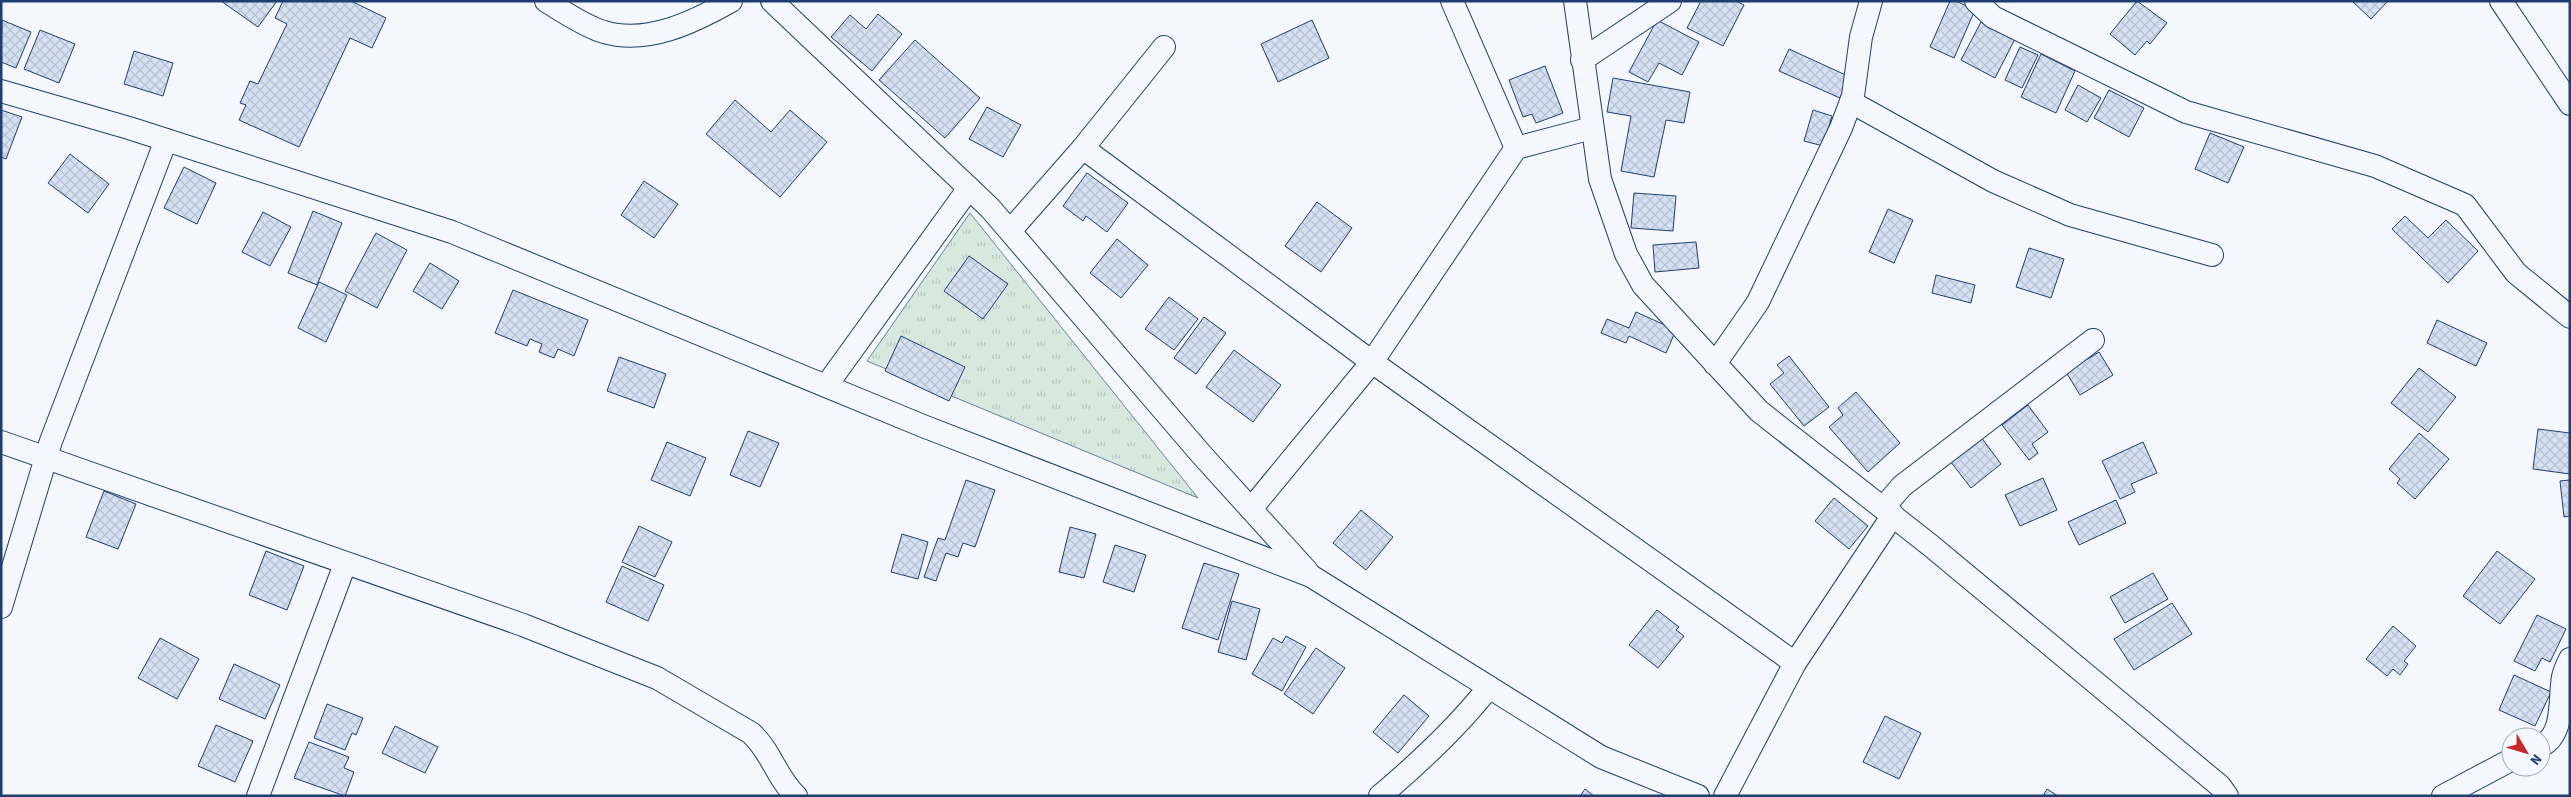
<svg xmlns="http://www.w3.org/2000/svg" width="2571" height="797" viewBox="0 0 2571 797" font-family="'Source Sans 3',sans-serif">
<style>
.park{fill:url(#park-tufts);stroke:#687fa3}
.building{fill:url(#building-cross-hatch);stroke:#1d3f73}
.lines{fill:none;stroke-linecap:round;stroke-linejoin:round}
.minor-casing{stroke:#1d3f73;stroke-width:24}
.minor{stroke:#f4f7fb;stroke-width:22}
</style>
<defs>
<pattern id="park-tufts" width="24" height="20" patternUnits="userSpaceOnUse" patternTransform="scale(1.25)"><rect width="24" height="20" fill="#d7e8df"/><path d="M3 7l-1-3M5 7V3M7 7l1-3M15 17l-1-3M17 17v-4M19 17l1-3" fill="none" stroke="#b8c8c3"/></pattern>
<pattern id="building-cross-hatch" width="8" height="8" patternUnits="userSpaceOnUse" patternTransform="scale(1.25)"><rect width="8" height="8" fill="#d5e0f0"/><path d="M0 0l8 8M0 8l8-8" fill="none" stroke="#b6c1d1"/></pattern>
</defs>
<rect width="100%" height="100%" fill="#f4f7fb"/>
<!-- park -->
<path class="park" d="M970,213l228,285 -331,-137z"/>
<!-- building -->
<g class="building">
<path d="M221,1h56l-19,26z"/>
<path d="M283,1h68l35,17 -14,30 -22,-10 -51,109 -60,-27 7,-15 -6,-2 10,-22 8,3 29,-60 -12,-6z"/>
<path d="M1701,1h35l8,4 -21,41 -36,-18z"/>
<path d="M1950,1h6l19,9 -21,48 -24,-11z"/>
<path d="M2137,1l30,22 -17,21 -3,-3 -12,14 -25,-21z"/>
<path d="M2352,1h36l-17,18z"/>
<path d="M878,14l24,20 -30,37 -41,-34 19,-22 16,14z"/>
<path d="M2,20l29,12 -15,36 -15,-6z"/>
<path d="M1312,20l17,38 -51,24 -17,-38z"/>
<path d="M1657,20l42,22 -17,33 -23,-12 -11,19 -19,-10z"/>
<path d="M1981,22l34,17 -20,39 -34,-18z"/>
<path d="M40,30l35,14 -16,39 -35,-14z"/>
<path d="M915,40l65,58 -35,40 -66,-58z"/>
<path d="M2020,47l18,8 -16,33 -17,-8z"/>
<path d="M1789,49l61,28 -10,21 -61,-27z"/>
<path d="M134,51l39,12 -10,33 -39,-12z"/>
<path d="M2041,54l34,17 -19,42 -35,-16z"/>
<path d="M1545,66l18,47 -27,10 -4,-9 -9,3 -14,-37z"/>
<path d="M1613,78l77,14 -6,31 -18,-3 -12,57 -33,-6 10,-55 -24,-4z"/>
<path d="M2078,85l23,13 -14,24 -22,-12z"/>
<path d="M2109,90l35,18 -15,29 -35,-19z"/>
<path d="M735,100l36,32 19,-22 37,32 -47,55 -74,-63z"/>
<path d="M987,107l34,18 -18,32 -34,-18z"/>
<path d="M1,110l21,7 -16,42 -5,-2z"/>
<path d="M1813,110l19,6 -9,30 -19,-5z"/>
<path d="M2210,133l34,14 -16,36 -33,-14z"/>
<path d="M70,154l39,30 -21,29 -40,-30z"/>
<path d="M184,167l32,16 -19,41 -33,-16z"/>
<path d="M1087,173l41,30 -21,29 -21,-16 -3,5 -20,-15z"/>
<path d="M644,181l34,23 -24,34 -33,-23z"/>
<path d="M1634,193l42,3 -3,35 -42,-3z"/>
<path d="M1317,202l35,26 -31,44 -36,-26z"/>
<path d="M1888,209l25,11 -19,43 -25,-11z"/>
<path d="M313,211l29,12 -25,62 -29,-12z"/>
<path d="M263,212l28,15 -21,39 -28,-14z"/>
<path d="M2405,216l23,22 18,-18 32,31 -30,32 -56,-54z"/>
<path d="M376,233l31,17 -30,58 -32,-17z"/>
<path d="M1117,239l31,26 -27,33 -31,-25z"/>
<path d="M1696,242l3,26 -44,4 -2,-27z"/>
<path d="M2029,248l35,11 -13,39 -35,-11z"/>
<path d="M969,256l39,28 -25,35 -39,-28z"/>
<path d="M430,263l29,18 -17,28 -29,-18z"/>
<path d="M1936,275l39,10 -4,18 -39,-10z"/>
<path d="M319,282l28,13 -21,47 -28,-14z"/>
<path d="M513,290l75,30 -14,36 -16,-7 -4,9 -15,-6 3,-8 -12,-5 -3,7 -32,-13z"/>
<path d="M1169,297l29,22 -24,31 -29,-21z"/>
<path d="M1636,312l40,18 -10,23 -37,-17 -3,7 -25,-10 6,-14 22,9z"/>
<path d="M1204,317l22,16 -30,41 -22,-16z"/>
<path d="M2437,320l50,23 -11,23 -49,-23z"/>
<path d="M901,336l64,31 -16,34 -64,-30z"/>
<path d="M1234,350l47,35 -28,37 -47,-35z"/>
<path d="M2099,352l14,23 -33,20 -14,-23z"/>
<path d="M1789,356l40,51 -25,19 -34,-42 14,-11 -7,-8z"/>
<path d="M619,357l47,17 -12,34 -47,-17z"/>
<path d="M2419,368l37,29 -28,35 -37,-29z"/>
<path d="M1856,392l44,51 -32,29 -39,-45 14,-12 -5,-7z"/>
<path d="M2028,405l20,27 -16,12 6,9 -9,7 -27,-35z"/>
<path d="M2538,429l32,4v41l-37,-5z"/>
<path d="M748,431l31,12 -19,44 -30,-12z"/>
<path d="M2419,433l30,26 -34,40 -18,-16 3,-4 -11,-10z"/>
<path d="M1981,437l20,27 -30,24 -21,-27z"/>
<path d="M667,442l39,16 -16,38 -39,-16z"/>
<path d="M2143,442l14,31 -26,11 4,8 -15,7 -18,-38z"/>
<path d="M2043,478l14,32 -37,16 -15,-31z"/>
<path d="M966,480l29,10 -20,57 -12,-4 -5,14 -12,-4 -10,28 -12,-4 14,-39 7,2z"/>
<path d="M2570,480v36l-6,1 -4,-36z"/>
<path d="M104,491l32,13 -18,45 -32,-12z"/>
<path d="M1834,498l34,28 -19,23 -34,-28z"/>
<path d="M2116,500l10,23 -47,22 -11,-23z"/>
<path d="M1361,510l32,27 -27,33 -33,-27z"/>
<path d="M639,526l33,16 -17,35 -33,-15z"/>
<path d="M1070,527l26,7 -12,44 -25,-6z"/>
<path d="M902,534l26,8 -10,37 -27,-7z"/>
<path d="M1115,545l31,10 -12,37 -31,-10z"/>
<path d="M266,551l38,15 -17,44 -38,-15z"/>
<path d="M2497,551l38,28 -35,45 -37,-28z"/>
<path d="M1204,563l35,11 -21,66 -36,-12z"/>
<path d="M622,566l42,19 -16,36 -42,-19z"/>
<path d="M2153,573l15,26 -43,24 -15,-26z"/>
<path d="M1232,601l28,8 -14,51 -28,-8z"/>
<path d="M2172,603l20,31 -58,36 -20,-31z"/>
<path d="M1657,610l22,17 -3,3 8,6 -26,32 -29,-23z"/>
<path d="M2537,615l29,14 -16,33 -8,-4 -7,13 -21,-10z"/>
<path d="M2393,626l23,20 -12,15 4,3 -8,11 -7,-6 -6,7 -21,-17z"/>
<path d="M1286,636l20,11 -24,44 -30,-17 21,-36 9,5z"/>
<path d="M160,638l39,21 -22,40 -39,-21z"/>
<path d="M1316,648l29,20 -32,46 -29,-20z"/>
<path d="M234,664l46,21 -15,34 -46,-20z"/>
<path d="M2514,675l37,17 -16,34 -36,-16z"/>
<path d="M1404,695l25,21 -31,37 -25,-21z"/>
<path d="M327,704l36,14 -7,17 -4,-2 -7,17 -31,-12z"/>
<path d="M1885,716l36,17 -22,46 -36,-17z"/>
<path d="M216,725l37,16 -18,41 -37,-16z"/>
<path d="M395,726l43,21 -13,26 -43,-20z"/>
<path d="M309,742l40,15 -5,11 10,4 -9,24 -51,-18z"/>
<path d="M1585,789l9,7h-14z"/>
<path d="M2047,789l11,7h-15z"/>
</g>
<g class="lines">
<!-- minor casing -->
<g class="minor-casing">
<g id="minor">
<path d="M546,1c14,9 43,27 58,31 43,13 90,-10 127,-31"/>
<path d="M772,1l218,207 211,246 106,117"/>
<path d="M1452,1l64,147"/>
<path d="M1575,1l25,178 26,75 17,31 116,126 171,134 290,241 7,10"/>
<path d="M1976,1l17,16 193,95 189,54 90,39 51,68 54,44"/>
<path d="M2501,1l69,103"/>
<path d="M1582,60l88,-59"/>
<path d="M1,91l128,37 323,104 471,194 388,150 290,181 97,39"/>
<path d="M1851,102l142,79 77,34 142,40"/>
<path d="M1083,148l289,214 423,301"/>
<path d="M1010,231l73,-83 81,-101"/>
<path d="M1715,364l43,-62 83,-174 12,-32 8,-59 10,-36"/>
<path d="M826,386l143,-198"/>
<path d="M1,442l522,183 134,53 94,55c20,18 25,44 45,63"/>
<path d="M1883,508l19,-22 191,-146"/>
<path d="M1251,509l121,-147 144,-214 76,-20"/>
<path d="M1,607l50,-166 115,-301"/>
<path d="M2541,746c24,-12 18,-47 22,-69 1,-6 4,-12 7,-18"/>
<path d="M258,796l87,-232"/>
<path d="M1380,796c39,-33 77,-68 109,-109"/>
<path d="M1725,796l70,-133 98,-148"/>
<path d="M2443,796l68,-36"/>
</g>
</g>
<!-- minor -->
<use href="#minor" class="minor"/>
</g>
<!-- border -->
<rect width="2571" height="797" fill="none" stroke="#1d3f73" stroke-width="5"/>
<!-- north arrow -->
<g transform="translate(2526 752) rotate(128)"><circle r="24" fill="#f4f7fb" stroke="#9eadc5"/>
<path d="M0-4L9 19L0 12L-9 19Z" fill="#c62828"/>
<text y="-8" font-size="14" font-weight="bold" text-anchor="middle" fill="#1d3f73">N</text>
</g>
</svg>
